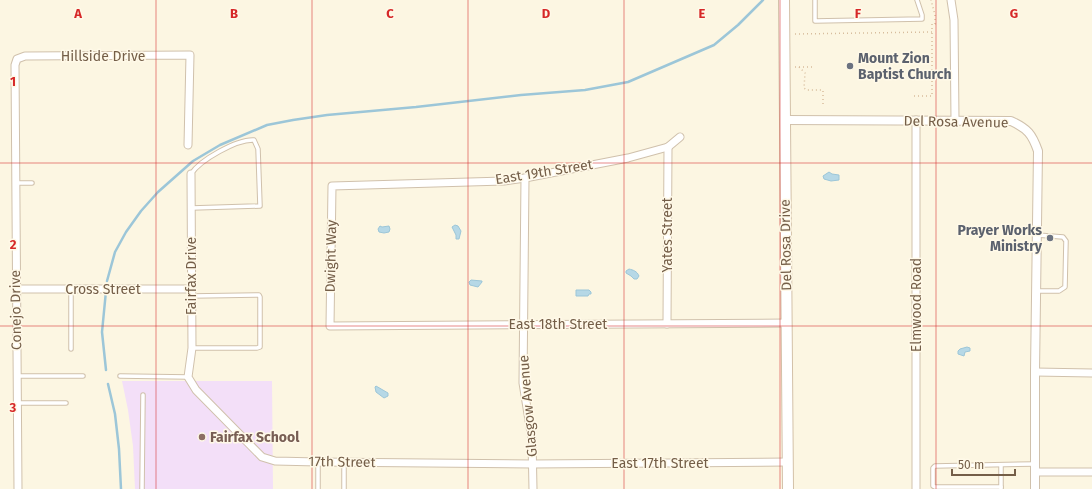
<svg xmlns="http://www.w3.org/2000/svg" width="1092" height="489" viewBox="0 0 1092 489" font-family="'Fira Sans',sans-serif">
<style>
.education{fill:#f3dff8}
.water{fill:#b6d8e6;stroke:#9cc6d8}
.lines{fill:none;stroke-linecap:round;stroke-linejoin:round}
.stream{stroke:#9cc6d8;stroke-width:2.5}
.service-casing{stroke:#d0c1ac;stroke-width:5.5}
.minor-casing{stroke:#d0c1ac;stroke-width:9}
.tertiary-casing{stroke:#d0c1ac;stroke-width:10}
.secondary-casing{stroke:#d3c1a8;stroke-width:12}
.path{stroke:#d7bc9c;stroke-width:1.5;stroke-dasharray:1 3;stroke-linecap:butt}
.service{stroke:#fff;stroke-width:3.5}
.minor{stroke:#fff;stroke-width:7}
.tertiary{stroke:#fff;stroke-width:8}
.secondary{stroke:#fff;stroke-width:10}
.grid{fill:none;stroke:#d62828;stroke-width:1;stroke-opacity:0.55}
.worship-dot{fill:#6b7280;stroke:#fff9e8;stroke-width:1.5}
.education-dot{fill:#8d6e63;stroke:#fff9e8;stroke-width:1.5}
.labels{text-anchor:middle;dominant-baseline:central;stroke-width:3;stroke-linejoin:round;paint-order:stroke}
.street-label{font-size:14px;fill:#745e48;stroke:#fff9e8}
.worship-label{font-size:14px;font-weight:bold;fill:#5b616d;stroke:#fff9e8;text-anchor:start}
.education-label{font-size:14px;font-weight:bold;fill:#785e54;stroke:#fff9e8;text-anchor:start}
.grid-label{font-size:13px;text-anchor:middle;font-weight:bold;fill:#d62828;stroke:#fff9e8;stroke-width:3;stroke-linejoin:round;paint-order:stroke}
</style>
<rect width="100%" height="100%" fill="#fcf6e2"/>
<!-- education -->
<path class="education" d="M122,381h150l1,108h-138l-2,-43 -5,-36z"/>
<!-- water -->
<g class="water">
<path d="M829,172l3,2 7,1v5l-8,1 -7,-2 -1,-3z"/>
<path d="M455,225l3,1 3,5 -2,8h-3v-4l-4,-8z"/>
<path d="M380,226l2,1 7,-1 1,3 -1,3 -5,1 -5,-1 -1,-3z"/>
<path d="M629,269c4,1 8,2 10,7l-2,3h-3l-3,-3 -5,-3v-2z"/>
<path d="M471,280l11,1v1l-4,5 -8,-2 -1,-3z"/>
<path d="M576,290h13l2,2v2h-2l-1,2h-12z"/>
<path d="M967,347l3,1v3l-5,1 -1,4 -6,-2v-3l2,-2z"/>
<path d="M376,386l12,7v3l-4,2 -8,-6 -1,-5z"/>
</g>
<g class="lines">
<!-- stream -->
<g class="stream">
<path d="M107,281l8,-29 11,-20 15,-21 17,-19 35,-31 27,-16 47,-20 26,-5 34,-5 89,-8 105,-12 64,-5 43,-8 86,-37 24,-20 25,-25"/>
<path d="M106,291l-4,41 4,38"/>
<path d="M108,384l7,30 4,35 2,40"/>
</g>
<!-- service casing -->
<g class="service-casing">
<g id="service">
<path d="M815,0v21l107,-2v-4l-5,-15"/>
<path d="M191,174c9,-14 46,-35 63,-34l4,9 2,57 -68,2"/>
<path d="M15,183h17"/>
<path d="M1037,235l26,2 3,4 -1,46 -6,4h-22"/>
<path d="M192,348h65l3,-1v-50l-1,-2 -67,1"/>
<path d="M71,349v-60"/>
<path d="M17,376h66"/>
<path d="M120,376l68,1"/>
<path d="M17,403h49"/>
<path d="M318,462v27"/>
<path d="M344,463v26"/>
<path d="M1001,465v22"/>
<path d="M142,489l1,-94"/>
<path d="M1001,489v-2h-66l-2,-1v-18l2,-2 99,-2"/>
</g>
</g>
<!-- minor casing -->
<g class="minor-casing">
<g id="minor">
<path d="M951,0l3,20 1,100"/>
<path d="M916,120v369"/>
<path d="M680,137l-12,10 -40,11 -103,20 -21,3 -172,5 -2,140 457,-3"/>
<path d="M191,174l1,174 -4,29 8,13 66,67 13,4 43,1 214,2 256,-2"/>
<path d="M525,178l-2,205 9,56 1,50"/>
<path d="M16,289h175"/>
<path d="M667,324l1,-177"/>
<path d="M1035,372l57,1"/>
<path d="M1035,472h57"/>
<path d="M18,489l-3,-424 2,-6 8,-3 165,-1 -2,90"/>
</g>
</g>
<!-- tertiary casing -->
<g class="tertiary-casing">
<path id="tertiary" d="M785,120l226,1c17,8 21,13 27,30l-3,221v117"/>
</g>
<!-- secondary casing -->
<g class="secondary-casing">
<path id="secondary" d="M784,0l4,489"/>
</g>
<!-- path -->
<g class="path">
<path d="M795,34l137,-2v-8h3v-9l-4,-15"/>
<path d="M795,67h18"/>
<path d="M799,67l6,6 -1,15 3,2h16v17"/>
<path d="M914,96h18v-64"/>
</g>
<!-- service -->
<use href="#service" class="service"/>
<!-- minor -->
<use href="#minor" class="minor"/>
<!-- tertiary -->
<use href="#tertiary" class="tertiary"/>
<!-- secondary -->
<use href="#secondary" class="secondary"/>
</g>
<!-- grid -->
<path class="grid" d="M156,0v489M312,0v489M468,0v489M624,0v489M780,0v489M936,0v489M0,163h1092M0,326h1092"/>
<!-- markers -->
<g class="worship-dot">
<circle cx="850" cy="66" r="4"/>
<circle cx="1050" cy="238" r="4"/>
</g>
<circle class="education-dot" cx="202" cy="437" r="4"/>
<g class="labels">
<!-- street labels -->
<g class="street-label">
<text x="103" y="56">Hillside Drive</text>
<text transform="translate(956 122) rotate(1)">Del Rosa Avenue</text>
<text transform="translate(544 172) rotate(-9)">East 19th Street</text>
<text transform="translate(667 235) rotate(-90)">Yates Street</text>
<text transform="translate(786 245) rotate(-91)">Del Rosa Drive</text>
<text transform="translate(331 256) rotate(-89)">Dwight Way</text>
<text transform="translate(191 276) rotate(-90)">Fairfax Drive</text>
<text x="103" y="289">Cross Street</text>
<text transform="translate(916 305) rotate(-90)">Elmwood Road</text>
<text transform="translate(16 310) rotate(-91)">Conejo Drive</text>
<text x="558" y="324">East 18th Street</text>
<text transform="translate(528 406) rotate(-95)">Glasgow Avenue</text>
<text transform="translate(342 462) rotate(1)">17th Street</text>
<text x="660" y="463">East 17th Street</text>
</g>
<!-- worship labels -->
<g class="worship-label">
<text x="858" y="58">Mount Zion<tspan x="858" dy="16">Baptist Church</tspan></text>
<text x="1042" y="230" text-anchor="end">Prayer Works<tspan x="1042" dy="16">Ministry</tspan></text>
</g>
<!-- education labels -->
<g class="education-label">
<text x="210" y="437">Fairfax School</text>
</g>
</g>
<g class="grid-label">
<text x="78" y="18">A</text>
<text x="234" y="18">B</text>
<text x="390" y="18">C</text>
<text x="546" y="18">D</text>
<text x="702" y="18">E</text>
<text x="858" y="18">F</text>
<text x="1014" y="18">G</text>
<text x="13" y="86">1</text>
<text x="13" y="249">2</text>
<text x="13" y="412">3</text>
</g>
<!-- scale -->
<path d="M952 469v6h63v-6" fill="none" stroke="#745e48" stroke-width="2"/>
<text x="958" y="469" font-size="12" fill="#745e48" stroke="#fff9e8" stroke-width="3" paint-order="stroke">50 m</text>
</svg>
